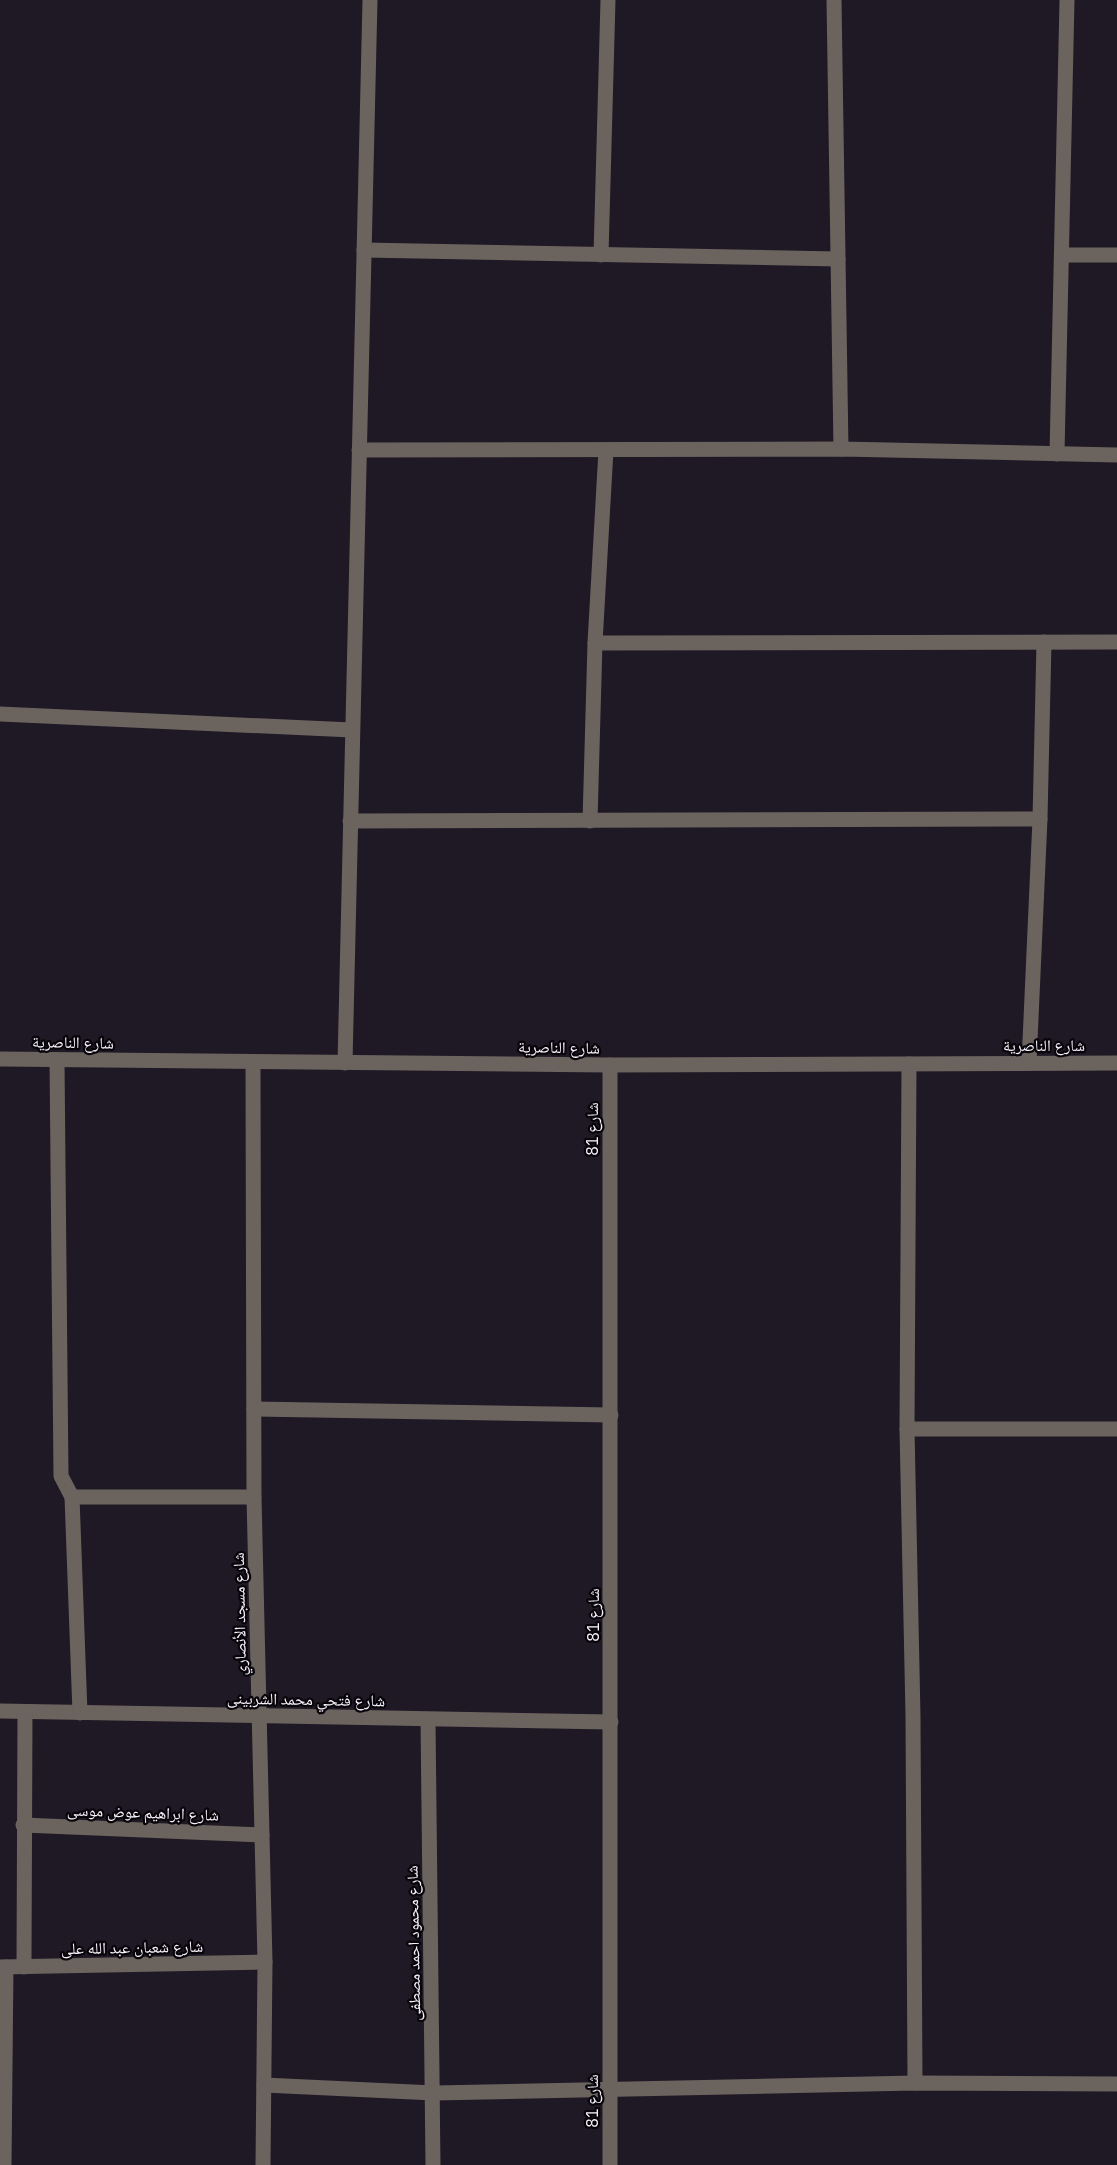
<svg xmlns="http://www.w3.org/2000/svg" width="1117" height="2165" viewBox="0 0 1117 2165" font-family="'IBM Plex Sans','Noto Naskh Arabic',sans-serif">
<style>
.lines{fill:none;stroke-linecap:round;stroke-linejoin:round}
.minor{stroke:#6a635e;stroke-width:15}
.labels{text-anchor:middle;dominant-baseline:central;stroke-width:4.5;stroke-linejoin:round;paint-order:stroke}
.street-label{font-size:16px;fill:#f6f1fb;stroke:#08050a}
</style>
<rect width="100%" height="100%" fill="#1f1825"/>
<g class="lines">
<!-- minor -->
<g class="minor">
<path d="M834,0l7,449"/>
<path d="M364,250l474,9"/>
<path d="M601,255l7,-255"/>
<path d="M1062,255h55"/>
<path d="M359,450l482,-1 276,6"/>
<path d="M1057,454l10,-454"/>
<path d="M595,643l522,-1"/>
<path d="M0,714l352,16"/>
<path d="M350,821l690,-2"/>
<path d="M590,821l5,-178 11,-193"/>
<path d="M0,1059l610,6 507,-2"/>
<path d="M57,1060l4,416 11,21"/>
<path d="M253,1062l1,435 11,465 -2,203"/>
<path d="M345,1063l25,-1063"/>
<path d="M1029,1063l11,-244 4,-177"/>
<path d="M909,1064l-2,365 6,287 2,367"/>
<path d="M610,1065v1100"/>
<path d="M254,1409l357,6"/>
<path d="M907,1429h210"/>
<path d="M0,1711l611,11"/>
<path d="M80,1713l-8,-216h182"/>
<path d="M428,1720l5,445"/>
<path d="M23,1825l239,10"/>
<path d="M0,1967l265,-5"/>
<path d="M24,1967l1,-255"/>
<path d="M264,2085l170,8 481,-10 202,1"/>
<path d="M4,2165l2,-198"/>
</g>
</g>
<g class="labels">
<!-- street labels -->
<g class="street-label">
<text transform="translate(73 1042) rotate(1)">شارع الناصرية</text>
<text x="1044" y="1045">شارع الناصرية</text>
<text transform="translate(559 1047) rotate(1)">شارع الناصرية</text>
<text transform="translate(592 1129) rotate(-90)">شارع 81</text>
<text transform="translate(239 1614) rotate(-91)">شارع مسجد الأنصاري</text>
<text transform="translate(593 1615) rotate(-90)">شارع 81</text>
<text transform="translate(306 1699) rotate(1)">شارع فتحي محمد الشربينى</text>
<text transform="translate(143 1812) rotate(2)">شارع ابراهيم عوض موسى</text>
<text transform="translate(413 1943) rotate(-91)">شارع محمود احمد مصطفى</text>
<text transform="translate(132 1947) rotate(-1)">شارع شعبان عبد الله على</text>
<text transform="translate(592 2101) rotate(-90)">شارع 81</text>
</g>
</g>
</svg>
